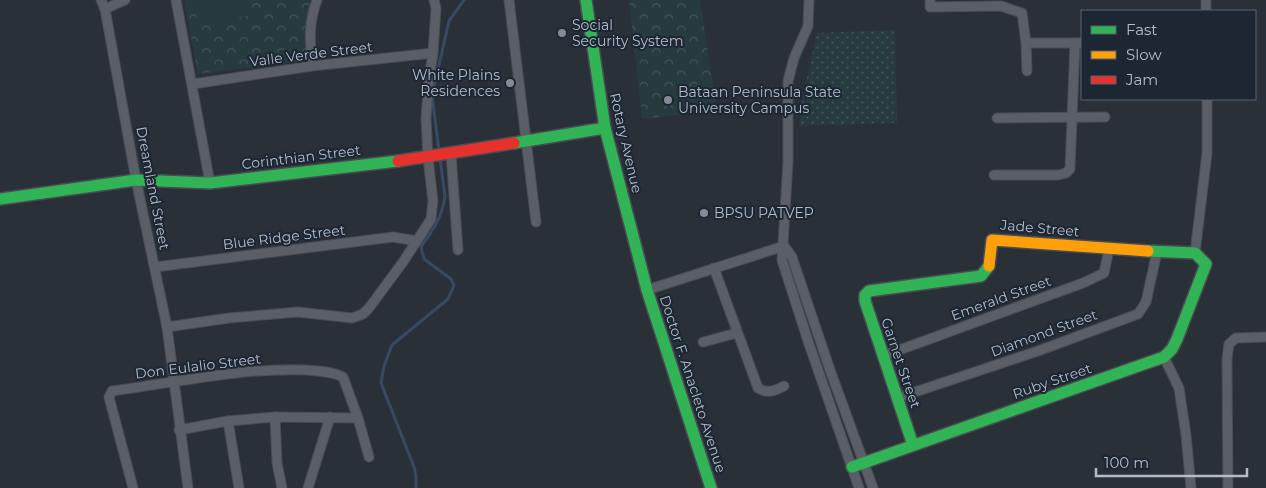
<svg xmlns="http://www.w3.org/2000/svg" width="1266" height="488" viewBox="0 0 1266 488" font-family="Montserrat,sans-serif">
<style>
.grass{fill:url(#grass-dots)}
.forest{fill:url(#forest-crowns)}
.garden{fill:#273a3e}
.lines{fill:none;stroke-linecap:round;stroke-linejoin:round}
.stream{stroke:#384963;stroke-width:3}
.street-casing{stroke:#484c53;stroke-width:11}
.fast-casing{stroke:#484c53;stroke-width:14}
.slow-casing{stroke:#484c53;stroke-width:14}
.jam-casing{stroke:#484c53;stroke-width:14}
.street{stroke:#5a5e66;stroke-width:9}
.fast{stroke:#30b455;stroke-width:11}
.slow{stroke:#ff9f0a;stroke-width:11}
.jam{stroke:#e5322d;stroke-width:11}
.poi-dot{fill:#848b96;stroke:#1d2633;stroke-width:2}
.labels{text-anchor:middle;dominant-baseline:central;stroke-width:4;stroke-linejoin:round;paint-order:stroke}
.poi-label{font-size:14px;fill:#b4bcc9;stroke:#1d2633;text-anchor:start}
.street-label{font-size:14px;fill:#b4bcc9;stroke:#1d2633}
</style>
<defs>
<pattern id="grass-dots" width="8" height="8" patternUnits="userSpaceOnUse" patternTransform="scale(1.25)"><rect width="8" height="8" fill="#273a3e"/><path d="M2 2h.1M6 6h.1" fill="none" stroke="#445559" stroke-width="1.8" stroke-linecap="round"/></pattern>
<pattern id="forest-crowns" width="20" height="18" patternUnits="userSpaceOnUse" patternTransform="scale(1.25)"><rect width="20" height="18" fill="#273a3e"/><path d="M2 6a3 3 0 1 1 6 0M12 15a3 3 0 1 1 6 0" fill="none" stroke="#445559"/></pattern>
</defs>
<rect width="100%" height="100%" fill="#2a3038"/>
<!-- grass -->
<path class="grass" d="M895,30l2,93 -98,3 4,-30 14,-63z"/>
<!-- forest -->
<g class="forest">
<path d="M184,0h128l-6,61 -108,13z"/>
<path d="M629,0h71l17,111 -75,8z"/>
</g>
<!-- garden -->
<path class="garden" d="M194,0h55l2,15 -53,9z"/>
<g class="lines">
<!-- stream -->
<path class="stream" d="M416,488v-12l-2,-9 -33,-84 3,-17 8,-21 56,-46 6,-14 -3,-6 -27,-20 -3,-12c13,-19 20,-27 24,-50l-13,-101 17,-75 15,-21"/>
<!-- street casing -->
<g class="street-casing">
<g id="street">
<path d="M101,0l4,9 31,171 31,147 21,161"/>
<path d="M176,0l34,183"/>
<path d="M509,0l27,222"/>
<path d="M809,0l-1,26 -14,32 -6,23v81l-6,98 27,84 50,144"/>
<path d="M930,0v7l71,-1 21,7 4,30h56"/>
<path d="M1206,0v11"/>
<path d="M105,9l20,-9"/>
<path d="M1026,43l1,28"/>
<path d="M312,66c-2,-25 -4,-42 5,-66"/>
<path d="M193,84l119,-18 121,-13"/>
<path d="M997,118l108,-1"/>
<path d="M451,154l7,96"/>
<path d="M994,175h64l8,-2 4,-4 5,-126"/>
<path d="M784,246l8,11 38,113 43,118"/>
<path d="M1195,253l12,-100v-54"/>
<path d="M155,267l238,-30 24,4"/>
<path d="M714,268l44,120c9,6 17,3 26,-2"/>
<path d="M647,290l137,-44"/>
<path d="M167,327l62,-9 69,-6 54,6 11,-4 6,-6 34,-46 28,-43 2,-18 -5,-43 -2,-40 3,-40 4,-25 3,-45 -2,-8"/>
<path d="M703,342l34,-9"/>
<path d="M883,356l200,-73 21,-10 5,-24"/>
<path d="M1164,357l15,31 7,47 5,53"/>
<path d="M897,398l141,-47 100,-37 8,-12 11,-50"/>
<path d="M275,417l2,46 5,25"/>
<path d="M228,421l11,67"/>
<path d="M179,430l49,-9 47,-4 83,1"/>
<path d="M133,488l-24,-91 3,-6c62,-8 132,-24 194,-21 12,1 26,1 37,7l15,41 11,39"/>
<path d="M308,488l22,-71"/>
<path d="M1228,488l-1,-129 2,-15 7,-6 30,-1"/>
</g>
</g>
<!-- fast casing -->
<g class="fast-casing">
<g id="fast">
<path d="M586,0l19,128 42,162 64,198"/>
<path d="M514,143l91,-15"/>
<path d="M0,199l136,-19 74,3 188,-22"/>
<path d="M913,445l-48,-144v-6l4,-4 112,-15 8,-10"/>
<path d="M852,467l312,-110 8,-8 5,-10 29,-75 -11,-11 -47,-2"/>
</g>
</g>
<!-- slow casing -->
<g class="slow-casing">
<path id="slow" d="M989,266l3,-26 156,11"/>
</g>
<!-- jam casing -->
<g class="jam-casing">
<path id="jam" d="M398,161l116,-18"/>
</g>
<!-- street -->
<use href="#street" class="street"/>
<!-- fast -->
<use href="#fast" class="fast"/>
<!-- slow -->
<use href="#slow" class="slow"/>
<!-- jam -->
<use href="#jam" class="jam"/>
</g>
<!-- markers -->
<g class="poi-dot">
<circle cx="562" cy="33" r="5"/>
<circle cx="510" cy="83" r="5"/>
<circle cx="668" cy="100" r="5"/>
<circle cx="704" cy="213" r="5"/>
</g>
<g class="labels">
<!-- poi labels -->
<g class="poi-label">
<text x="572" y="25">Social<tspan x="572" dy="16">Security System</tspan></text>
<text x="500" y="75" text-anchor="end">White Plains<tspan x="500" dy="16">Residences</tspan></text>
<text x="678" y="92">Bataan Peninsula State<tspan x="678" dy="16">University Campus</tspan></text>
<text x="714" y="213">BPSU PATVEP</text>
</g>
<!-- street labels -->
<g class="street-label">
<text transform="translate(311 54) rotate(-7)">Valle Verde Street</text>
<text transform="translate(626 143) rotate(77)">Rotary Avenue</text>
<text transform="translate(301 157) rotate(-7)">Corinthian Street</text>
<text transform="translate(153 188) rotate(79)">Dreamland Street</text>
<text transform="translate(1040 228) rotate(5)">Jade Street</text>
<text transform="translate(284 237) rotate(-7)">Blue Ridge Street</text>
<text transform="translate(1001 298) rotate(-20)">Emerald Street</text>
<text transform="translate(1044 333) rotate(-20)">Diamond Street</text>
<text transform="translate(901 363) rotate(71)">Garnet Street</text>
<text transform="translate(198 366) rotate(-7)">Don Eulalio Street</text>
<text transform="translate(1052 381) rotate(-19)">Ruby Street</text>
<text transform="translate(693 384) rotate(72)">Doctor F. Anacleto Avenue</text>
</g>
</g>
<!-- legend -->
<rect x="1081" y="10" width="175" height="90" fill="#1d2633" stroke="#59626f"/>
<rect x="1091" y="26" width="25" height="8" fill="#30b455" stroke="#59626f"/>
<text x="1126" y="35" font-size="15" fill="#b4bcc9">Fast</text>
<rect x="1091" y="51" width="25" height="8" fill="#ff9f0a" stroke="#59626f"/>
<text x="1126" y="60" font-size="15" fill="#b4bcc9">Slow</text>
<rect x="1091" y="76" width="25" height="8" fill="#e5322d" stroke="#59626f"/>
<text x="1126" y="85" font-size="15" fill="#b4bcc9">Jam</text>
<!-- scale -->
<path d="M1096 468v8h151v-8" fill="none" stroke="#b4bcc9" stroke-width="2.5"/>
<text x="1104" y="468" font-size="15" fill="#b4bcc9" stroke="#1d2633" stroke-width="4" paint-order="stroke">100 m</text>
</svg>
